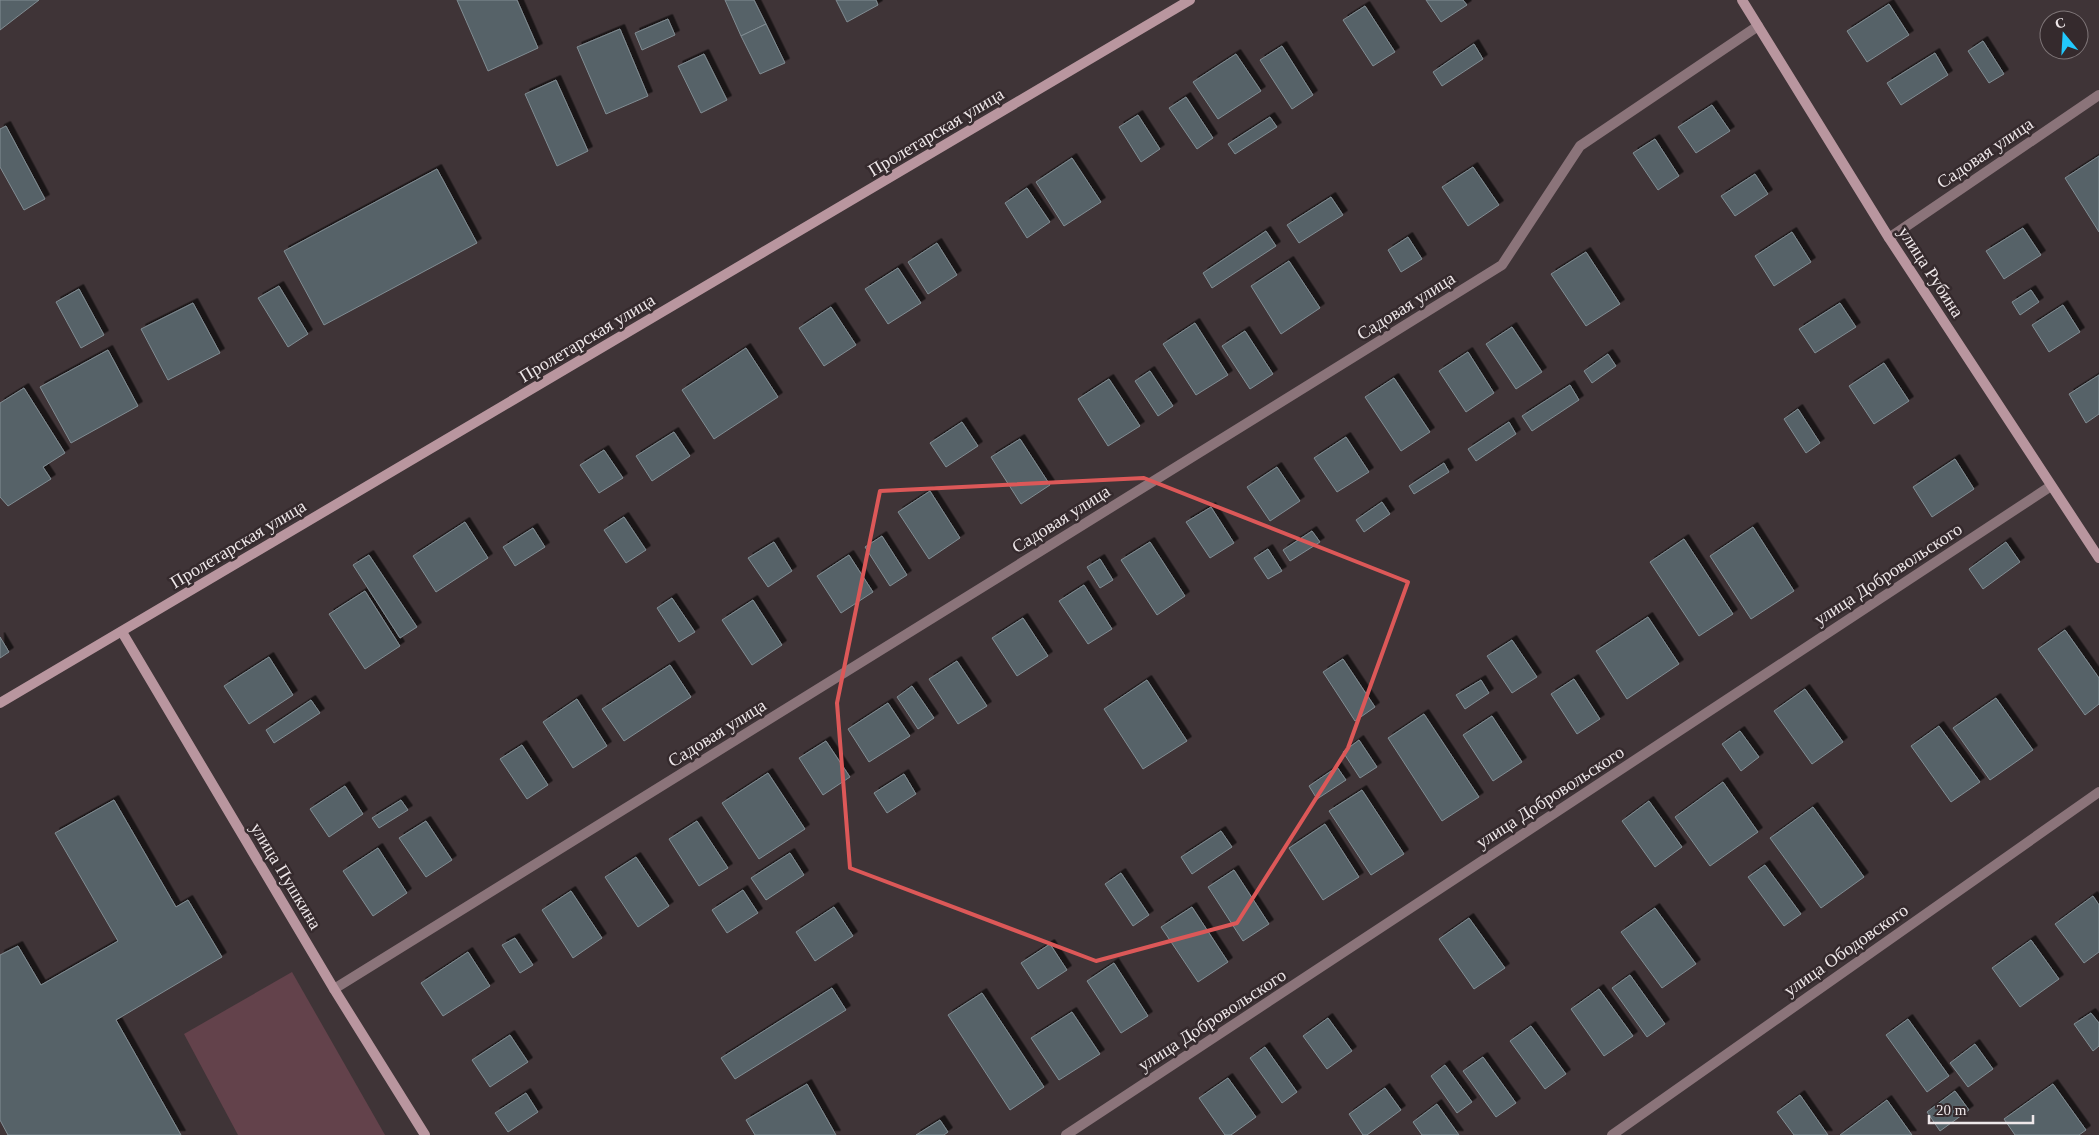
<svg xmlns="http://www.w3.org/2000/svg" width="2099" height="1135" viewBox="0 0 2099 1135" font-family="'Times New Roman',serif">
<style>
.green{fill:#63424b}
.building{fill:#576268;stroke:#818d93;filter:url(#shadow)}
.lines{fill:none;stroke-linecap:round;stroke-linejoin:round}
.street{stroke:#8b747a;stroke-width:10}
.secondary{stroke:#b9969f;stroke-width:10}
.marked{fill:none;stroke:#dc5858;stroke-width:4;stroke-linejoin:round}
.labels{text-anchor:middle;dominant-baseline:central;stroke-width:5;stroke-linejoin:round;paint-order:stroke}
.street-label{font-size:18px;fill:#eee7e9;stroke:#352a2d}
</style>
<defs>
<filter id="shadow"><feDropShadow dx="4.5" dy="-4.5" stdDeviation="0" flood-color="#0009"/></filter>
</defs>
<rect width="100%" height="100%" fill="#3f3437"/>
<!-- green -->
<path class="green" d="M292,972l93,163h-147l-54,-101z"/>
<!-- building -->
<g class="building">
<path d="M0,0h39l-39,30z"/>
<path d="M457,0h60l21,48 -50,23z"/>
<path d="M725,0h29l12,24 -25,12z"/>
<path d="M836,0h40l2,5 -31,17z"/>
<path d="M1426,0h37l4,5 -26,17z"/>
<path d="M1889,4l20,31 -42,27 -20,-31z"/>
<path d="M1365,6l30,46 -22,14 -30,-46z"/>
<path d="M668,19l7,16 -33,15 -7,-17z"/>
<path d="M766,24l19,39 -25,11 -19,-38z"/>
<path d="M620,29l28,67 -42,18 -29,-67z"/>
<path d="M1983,41l21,33 -15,9 -21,-32z"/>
<path d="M1474,44l9,15 -41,27 -9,-14z"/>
<path d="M1282,46l31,49 -21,14 -32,-49z"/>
<path d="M1935,53l13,22 -47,30 -14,-22z"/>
<path d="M704,54l23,46 -26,13 -23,-47z"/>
<path d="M1236,54l25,37 -43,28 -25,-37z"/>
<path d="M556,80l32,71 -31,15 -32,-72z"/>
<path d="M1186,97l27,41 -16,11 -28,-41z"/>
<path d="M1712,105l18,26 -34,22 -18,-26z"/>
<path d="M1138,115l22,34 -19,13 -22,-35z"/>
<path d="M1270,117l7,10 -42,27 -7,-10z"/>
<path d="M6,126l39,73 -21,11 -24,-43v-38z"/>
<path d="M1655,139l24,37 -21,14 -25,-37z"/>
<path d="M2099,156v76l-34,-54z"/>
<path d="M1072,158l29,44 -37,24 -28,-44z"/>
<path d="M1473,167l26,38 -31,21 -26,-39z"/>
<path d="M437,169l40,74 -153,82 -40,-74z"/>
<path d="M1755,174l13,20 -33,22 -14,-20z"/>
<path d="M1027,188l23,34 -23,16 -22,-35z"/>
<path d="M1331,197l12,18 -44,28 -12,-18z"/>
<path d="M2023,228l18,27 -37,24 -18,-28z"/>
<path d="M1266,231l10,15 -64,42 -9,-15z"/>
<path d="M1792,232l19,30 -37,24 -19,-30z"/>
<path d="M1408,237l14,22 -21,13 -13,-22z"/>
<path d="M937,243l20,32 -29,19 -20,-32z"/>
<path d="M1586,252l34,52 -34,22 -35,-52z"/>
<path d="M1289,261l31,47 -39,26 -30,-48z"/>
<path d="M898,268l23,35 -33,21 -23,-35z"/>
<path d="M279,286l29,48 -20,13 -30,-49z"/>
<path d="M79,289l25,46 -23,13 -25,-46z"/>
<path d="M2031,290l8,12 -19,13 -8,-13z"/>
<path d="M193,303l27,50 -52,27 -27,-51z"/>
<path d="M1840,303l16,24 -41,26 -16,-24z"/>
<path d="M2063,305l17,27 -31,20 -17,-27z"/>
<path d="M831,307l25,38 -32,21 -25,-38z"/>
<path d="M1195,323l33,52 -32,20 -33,-51z"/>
<path d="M1512,327l30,45 -26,17 -30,-45z"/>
<path d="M1245,331l28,43 -23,15 -28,-43z"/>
<path d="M746,348l32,49 -64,42 -32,-49z"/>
<path d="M108,350l30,56 -67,37 -31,-56z"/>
<path d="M1468,352l26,41 -28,19 -27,-41z"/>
<path d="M1608,354l8,12 -24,17 -8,-12z"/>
<path d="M1884,363l25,38 -35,23 -25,-38z"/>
<path d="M1150,371l23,35 -15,10 -23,-35z"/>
<path d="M2099,375v39l-13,9 -17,-29z"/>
<path d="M1394,378l36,54 -29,19 -36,-54z"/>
<path d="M1109,379l31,47 -32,20 -30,-47z"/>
<path d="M1570,385l9,15 -47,31 -10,-15z"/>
<path d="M24,388l41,65 -22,14 8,12 -43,27 -8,-9v-94z"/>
<path d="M1798,409l22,34 -14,10 -22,-34z"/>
<path d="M962,422l16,24 -32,21 -16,-24z"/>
<path d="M1509,422l7,12 -40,27 -8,-12z"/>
<path d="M674,432l16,24 -38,25 -16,-25z"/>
<path d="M1346,437l23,35 -32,20 -23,-34z"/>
<path d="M1020,439l30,46 -29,19 -30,-47z"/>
<path d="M604,450l19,28 -24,15 -19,-28z"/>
<path d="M1955,459l19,30 -42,28 -19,-30z"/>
<path d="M1444,463l5,9 -35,22 -5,-8z"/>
<path d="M1277,467l23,34 -30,20 -23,-34z"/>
<path d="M930,491l30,47 -31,21 -31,-47z"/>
<path d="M1382,502l8,12 -26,18 -8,-12z"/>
<path d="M1211,507l23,36 -24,15 -24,-36z"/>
<path d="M624,517l22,33 -20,13 -22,-33z"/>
<path d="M465,522l23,36 -52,34 -23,-36z"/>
<path d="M1753,527l41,64 -43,28 -41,-63z"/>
<path d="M533,528l12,19 -30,19 -12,-19z"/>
<path d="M1312,531l8,11 -30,19 -7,-11z"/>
<path d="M882,536l25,39 -17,11 -25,-39z"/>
<path d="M1684,539l49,75 -34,22 -49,-74z"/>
<path d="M774,542l18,29 -24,16 -20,-29z"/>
<path d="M1150,542l35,54 -28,19 -36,-55z"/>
<path d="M2006,542l14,20 -37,27 -14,-20z"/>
<path d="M1268,549l14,22 -14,8 -14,-21z"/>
<path d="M369,555l48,72 -17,11 -47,-73z"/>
<path d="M849,555l24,37 -32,21 -24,-37z"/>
<path d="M1100,559l13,21 -13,8 -13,-21z"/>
<path d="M1084,585l28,44 -24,15 -29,-43z"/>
<path d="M365,591l35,55 -35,23 -36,-55z"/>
<path d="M672,598l23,34 -16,10 -22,-34z"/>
<path d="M753,600l29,45 -30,20 -30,-45z"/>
<path d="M1648,617l31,47 -52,35 -31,-48z"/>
<path d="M1023,618l25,38 -31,20 -25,-38z"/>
<path d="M2065,630l34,48v26l-14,11 -47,-66z"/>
<path d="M0,637l9,15 -9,6z"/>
<path d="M1512,640l25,37 -25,16 -25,-37z"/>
<path d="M269,657l24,38 -44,29 -25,-38z"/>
<path d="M1343,659l32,48 -20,14 -32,-49z"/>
<path d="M957,661l30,45 -29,18 -29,-45z"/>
<path d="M670,665l21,32 -67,44 -22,-32z"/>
<path d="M1574,679l26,40 -23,15 -26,-40z"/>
<path d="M1147,680l40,61 -44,28 -39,-60z"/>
<path d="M1481,680l8,13 -24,16 -9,-14z"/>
<path d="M912,686l22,32 -16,11 -21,-32z"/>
<path d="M1805,689l38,53 -31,22 -38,-53z"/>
<path d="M1996,698l37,52 -43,30 -37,-52z"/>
<path d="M577,699l30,47 -34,22 -30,-46z"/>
<path d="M311,700l9,13 -46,30 -8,-13z"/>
<path d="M888,703l22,33 -41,26 -21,-33z"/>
<path d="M1424,714l55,83 -37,24 -54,-83z"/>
<path d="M1492,716l30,46 -29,19 -30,-46z"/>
<path d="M1939,726l41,56 -29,20 -40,-56z"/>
<path d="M1740,731l19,26 -18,14 -19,-27z"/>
<path d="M1359,740l18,27 -17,11 -17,-26z"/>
<path d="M826,741l24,36 -27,18 -24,-37z"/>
<path d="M522,745l26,40 -21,14 -27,-40z"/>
<path d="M1337,767l9,13 -29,19 -8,-13z"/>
<path d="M768,773l37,56 -46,30 -37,-56z"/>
<path d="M904,774l12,20 -29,19 -13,-20z"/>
<path d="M1723,782l35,50 -48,34 -35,-49z"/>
<path d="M345,786l18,28 -34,23 -19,-28z"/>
<path d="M1362,790l42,64 -33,21 -42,-64z"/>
<path d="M114,800l62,107 12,-7 34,57 -106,63 65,115h-173l-8,-15v-165l18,-9 23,39 77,-44 -63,-108z"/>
<path d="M401,800l7,10 -29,18 -7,-10z"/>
<path d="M1649,801l33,46 -27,20 -33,-46z"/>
<path d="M1813,807l51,70 -43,31 -51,-70z"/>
<path d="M426,821l26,39 -26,17 -27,-39z"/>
<path d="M697,821l31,47 -29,18 -30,-47z"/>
<path d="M1325,824l34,53 -36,23 -34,-52z"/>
<path d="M1221,831l11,16 -40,27 -11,-17z"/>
<path d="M378,848l29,45 -34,23 -30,-45z"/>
<path d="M790,853l14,22 -38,25 -15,-22z"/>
<path d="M636,857l33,49 -31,21 -33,-50z"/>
<path d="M1765,865l36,49 -17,12 -36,-49z"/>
<path d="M1234,870l35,54 -26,17 -35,-54z"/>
<path d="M1121,873l28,42 -16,11 -28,-42z"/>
<path d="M743,890l15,23 -31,20 -15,-23z"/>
<path d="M571,891l31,47 -29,20 -31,-48z"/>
<path d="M2093,896l6,9v47l-15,11 -29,-39z"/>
<path d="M834,907l19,29 -38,25 -19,-29z"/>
<path d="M1192,907l36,55 -30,20 -37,-55z"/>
<path d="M1655,908l41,56 -34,24 -41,-56z"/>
<path d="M1469,918l36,50 -31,21 -35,-50z"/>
<path d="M515,938l18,27 -13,8 -18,-28z"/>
<path d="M2031,940l28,39 -39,28 -28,-39z"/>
<path d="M1050,944l17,26 -29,19 -17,-26z"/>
<path d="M468,952l22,34 -47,30 -22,-33z"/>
<path d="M1114,963l34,53 -27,17 -34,-52z"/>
<path d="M1630,975l35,49 -18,13 -35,-49z"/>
<path d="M832,988l14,22 -111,69 -14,-21z"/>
<path d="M1599,989l34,47 -29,20 -33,-47z"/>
<path d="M982,993l62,94 -34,23 -62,-95z"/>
<path d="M1072,1012l28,42 -41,26 -28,-42z"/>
<path d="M2091,1013l8,10v23l-6,5 -19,-27z"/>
<path d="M1328,1018l24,33 -25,18 -24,-33z"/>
<path d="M1908,1019l41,57 -22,16 -41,-57z"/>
<path d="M1531,1026l35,48 -21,15 -35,-48z"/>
<path d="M510,1035l18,27 -38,25 -18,-27z"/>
<path d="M1975,1044l18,25 -25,18 -18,-24z"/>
<path d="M1265,1047l32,45 -15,11 -32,-45z"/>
<path d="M1483,1057l33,46 -20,14 -33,-46z"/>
<path d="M1445,1065l27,37 -15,11 -26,-37z"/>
<path d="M1228,1078l28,39 -25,18h-6l-26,-37z"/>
<path d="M807,1084l29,51h-81l-9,-15z"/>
<path d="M2053,1084l33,46 -7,5h-64l-11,-16z"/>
<path d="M1385,1088l16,22 -34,25h-4l-14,-21z"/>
<path d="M1955,1091l14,19 -29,21 -13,-19z"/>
<path d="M526,1093l12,19 -30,20 -13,-19z"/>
<path d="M1800,1095l28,40h-34l-17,-23z"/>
<path d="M1887,1100l25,35h-72z"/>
<path d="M1437,1104l22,31h-37l-9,-13z"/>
<path d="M940,1120l8,12 -4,3h-28z"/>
</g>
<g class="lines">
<!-- street -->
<g class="street">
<path d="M1889,238l210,-143"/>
<path d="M334,989l1168,-724 78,-119 178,-120"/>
<path d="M1066,1135l985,-649"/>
<path d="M1612,1135l487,-343"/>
</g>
<!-- secondary -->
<g class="secondary">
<path d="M1742,0l147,238 210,320"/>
<path d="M122,632l212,357 91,146"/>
<path d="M0,703l1190,-703"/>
</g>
</g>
<!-- marked area -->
<path class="marked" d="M1144,478l264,104 -60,166 -111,175 -141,38 -246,-93 -13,-165 43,-212z"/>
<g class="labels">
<!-- street labels -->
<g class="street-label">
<text transform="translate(936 132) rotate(-31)">Пролетарская улица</text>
<text transform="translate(1985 153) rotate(-34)">Садовая улица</text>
<text transform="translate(1931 272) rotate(57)">улица Рубина</text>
<text transform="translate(1406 306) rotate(-32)">Садовая улица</text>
<text transform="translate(587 338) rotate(-31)">Пролетарская улица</text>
<text transform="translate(1061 519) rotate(-32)">Садовая улица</text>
<text transform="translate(238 544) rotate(-31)">Пролетарская улица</text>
<text transform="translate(1888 574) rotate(-33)">улица Добровольского</text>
<text transform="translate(717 733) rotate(-32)">Садовая улица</text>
<text transform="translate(1550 797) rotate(-33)">улица Добровольского</text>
<text transform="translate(286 876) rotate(59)">улица Пушкина</text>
<text transform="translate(1846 950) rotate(-35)">улица Ободовского</text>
<text transform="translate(1212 1020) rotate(-33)">улица Добровольского</text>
</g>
</g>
<!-- north arrow -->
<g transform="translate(2064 35) rotate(342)"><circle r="24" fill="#352a2d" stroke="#7f7678"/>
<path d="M0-4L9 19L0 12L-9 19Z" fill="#22c9fe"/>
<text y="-8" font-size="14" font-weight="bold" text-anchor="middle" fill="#eee7e9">С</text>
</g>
<!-- scale -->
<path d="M1929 1115v8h104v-8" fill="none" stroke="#eee7e9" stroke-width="2.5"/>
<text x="1936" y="1115" font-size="15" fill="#eee7e9" stroke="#352a2d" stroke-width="4" paint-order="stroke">20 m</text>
</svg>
